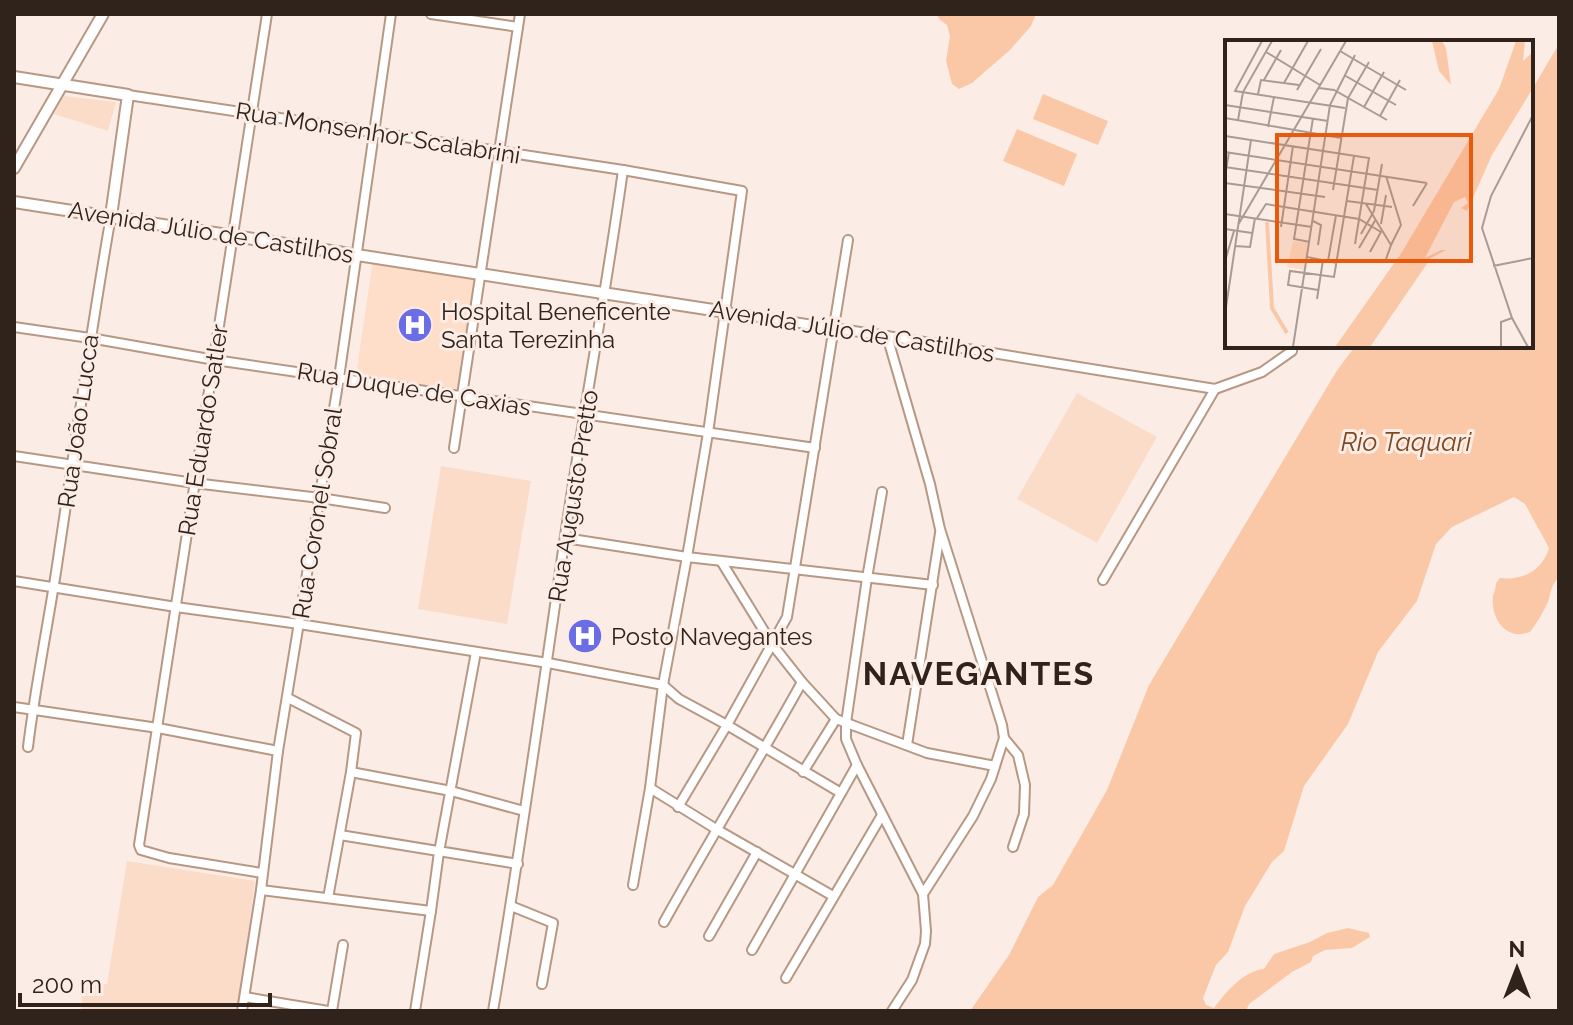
<svg xmlns="http://www.w3.org/2000/svg" width="1573" height="1025" viewBox="0 0 1573 1025" font-family="Raleway,sans-serif">
<style>
.built{fill:#feddc9}
.green{fill:#fbdcc8}
.water{fill:#fbc8a7}
.lines{fill:none;stroke-linecap:round;stroke-linejoin:round}
.minor-casing{stroke:#b79885;stroke-width:12}
.tertiary-casing{stroke:#b79885;stroke-width:14}
.minor{stroke:#fff;stroke-width:8}
.tertiary{stroke:#fff;stroke-width:10}
.labels{text-anchor:middle;dominant-baseline:central;stroke-width:6;stroke-linejoin:round;paint-order:stroke}
.street-label{font-size:24px;fill:#2f231c;stroke:#fbede5}
.poi-label{font-size:24px;fill:#2f231c;stroke:#fbede5;text-anchor:start}
.water-label{font-size:26px;font-style:italic;fill:#7f4821;stroke:#fbede5}
.district-label{font-size:32px;font-weight:bold;letter-spacing:2px;fill:#2f231c;stroke:#fbede5}
.inset-river{fill:none;stroke:#fbc8a7;stroke-width:4}
.inset-road{fill:none;stroke:#a99c95;stroke-width:2}
.view{fill:#e8590c;fill-opacity:0.15;stroke:#e8590c;stroke-width:4}
.inset-edge{fill:none;stroke:#2f231c;stroke-width:4}
</style>
<rect width="100%" height="100%" fill="#fbede5"/>
<!-- built -->
<path class="built" d="M373,260l101,15 -16,115 -102,-15z"/>
<!-- green -->
<g class="green">
<path d="M64,96l52,6 -8,29 -54,-17z"/>
<path d="M1077,393l80,44 -60,106 -80,-44z"/>
<path d="M441,466l90,15 -24,143 -89,-15z"/>
<path d="M127,861l128,20 -17,130h-157l2,-29 24,2z"/>
</g>
<!-- water -->
<g class="water">
<path d="M936,14h100l-5,12 -21,24 -38,33 -13,6 -7,-5 -6,-23 4,-25 -3,-11 -7,-5z"/>
<path d="M1559,44v533c-8,8 -8,15 -11,25 -5,11 -11,21 -18,30 -4,1 -10,3 -14,2 -17,-3 -25,-22 -23,-38 1,-4 3,-8 3,-13l4,-5c23,3 43,-8 49,-30l-24,-44 -11,-7 -62,30 -16,17 -19,57 -39,51 -30,72 -44,62 -20,65 -12,11 -27,44 -17,46 -12,13 -13,33 3,7 8,3c12,-16 29,-37 50,-39l10,-15 36,-12 17,-9 21,-5 21,5 1,4 -18,11 -27,2 -12,6 -2,6 -19,10 -43,32 -3,7h-276l39,-56 29,-58 15,-12 54,-95 42,-105 187,-313 19,-26h176v-255z"/>
<path d="M1043,94l65,27 -10,24 -65,-26z"/>
<path d="M1017,129l60,25 -13,32 -61,-25z"/>
</g>
<g class="lines">
<!-- minor casing -->
<g class="minor-casing">
<g id="minor">
<path d="M431,14l87,13"/>
<path d="M128,95l495,75 119,21 -34,242 -21,124 -24,128 -13,103 -17,97"/>
<path d="M726,312l161,24 328,53 47,-17 30,-21"/>
<path d="M14,327l76,11 125,22 600,88"/>
<path d="M887,336l43,148 10,45 62,196 2,13 -13,41 -18,37 -50,78"/>
<path d="M454,448l66,-434"/>
<path d="M14,456l180,27 126,15 65,10"/>
<path d="M882,492l-15,86 -21,145v16l11,26 66,129 3,37 -1,13 -13,36 -20,31"/>
<path d="M565,538l122,19 246,28"/>
<path d="M721,561l51,83 30,38 34,37 91,34 68,13"/>
<path d="M1103,580l112,-191"/>
<path d="M14,581l162,26 123,17 249,39 115,22 16,14 48,26 114,68"/>
<path d="M288,698l68,35 -5,39 -23,126"/>
<path d="M14,707l144,21 120,23"/>
<path d="M1004,738l14,17 7,30 -1,29 -11,33"/>
<path d="M907,745l33,-212"/>
<path d="M28,747c7,-59 19,-117 28,-175 18,-119 34,-237 55,-356"/>
<path d="M351,772l100,19 73,20"/>
<path d="M803,772l33,-53"/>
<path d="M650,788l66,41 117,67"/>
<path d="M678,807l49,-82 60,-108 61,-377"/>
<path d="M340,835l178,29"/>
<path d="M262,873l-93,-15 -28,-8 -2,-5 128,-831"/>
<path d="M261,890l170,21"/>
<path d="M511,906l42,17 -11,61"/>
<path d="M664,922c45,-81 93,-159 138,-240"/>
<path d="M709,936l48,-84"/>
<path d="M752,950l105,-185"/>
<path d="M786,978l96,-163"/>
<path d="M245,997l83,14"/>
<path d="M242,1011l19,-121 17,-139 61,-373 52,-364"/>
<path d="M332,1011l11,-66"/>
<path d="M415,1011l16,-100 8,-59 37,-200"/>
<path d="M493,1011c27,-158 49,-316 72,-475 18,-122 41,-243 58,-366"/>
</g>
</g>
<!-- tertiary casing -->
<g class="tertiary-casing">
<g id="tertiary">
<path d="M14,77l114,18 -17,121"/>
<path d="M14,168l89,-154"/>
<path d="M14,202l712,110"/>
</g>
</g>
<!-- minor -->
<use href="#minor" class="minor"/>
<!-- tertiary -->
<use href="#tertiary" class="tertiary"/>
</g>
<!-- icons -->
<defs>
<g id="hospital-disc" transform="scale(1.8)"><circle r="9.5" fill="#6b6de7" stroke="#fbede5"/><path d="M-5-5h3v3.5h4V-5h3V5h-3V1.5h-4V5h-3Z" fill="#fff"/></g>
</defs>
<g fill-rule="evenodd">
<use href="#hospital-disc" x="415" y="325"/>
<use href="#hospital-disc" x="585" y="636"/>
</g>
<g class="labels">
<!-- street labels -->
<g class="street-label">
<text transform="translate(378 133) rotate(9)">Rua Monsenhor Scalabrini</text>
<text transform="translate(211 232) rotate(9)">Avenida Júlio de Castilhos</text>
<text transform="translate(852 331) rotate(9)">Avenida Júlio de Castilhos</text>
<text transform="translate(414 389) rotate(9)">Rua Duque de Caxias</text>
<text transform="translate(78 421) rotate(-82)">Rua João Lucca</text>
<text transform="translate(203 430) rotate(-81)">Rua Eduardo Satler</text>
<text transform="translate(573 496) rotate(-81)">Rua Augusto Pretto</text>
<text transform="translate(317 513) rotate(-81)">Rua Coronel Sobral</text>
</g>
<!-- poi labels -->
<g class="poi-label">
<text x="441" y="311">Hospital Beneficente<tspan x="441" dy="28">Santa Terezinha</tspan></text>
<text x="611" y="636">Posto Navegantes</text>
</g>
<!-- water labels -->
<g class="water-label">
<text x="1406" y="442">Rio Taquari</text>
</g>
<!-- district labels -->
<g class="district-label">
<text x="979" y="673">NAVEGANTES</text>
</g>
</g>
<!-- overview -->
<g transform="translate(1225 40)">
<rect width="308" height="308" fill="#fbede5"/>
<path d="M68,201l16,2 -4,27 -18,-3z" fill="#fbdcc8"/>
<path d="M207,1h10l4,7 5,37 -12,-14zM291,1h9l-2,20 10,-9v36l-41,67 -25,56 -6,-3 7,-5 -3,-6 -11,5 -29,56 16,-8h5l-15,8 -61,89h-35l67,-95 97,-163z" fill="#fbc8a7"/>
<path class="inset-river" d="M42,182l5,86 15,25"/>
<path class="inset-road" d="M37,1l-27,50 110,17M115,11l66,39M41,12l54,33M119,35l52,30M39,40l17,-30M59,43l24,-42M94,48l15,2 53,30M72,50l24,-41M33,54l3,-14 38,5M0,65l103,16M139,67l20,-35M155,76l20,-36M0,78l116,20M13,80l5,-28 29,-51M43,87l6,-30M0,96l144,22 -14,86M0,112l202,31M0,127l153,23M161,136l15,49 -10,20M0,137l4,-25M0,143l100,14M108,150l15,-92 21,-36M122,161l45,6M141,164l25,41 -6,17M188,166l14,-23M0,174l87,13M32,178l9,-14 93,15 22,13M88,181l8,4 -3,20M156,184l5,-29M13,185l108,-184M56,187l12,-81M0,189l27,4M136,194l13,-23 8,-47M85,202l-16,-3 19,-121M10,206l15,1 5,-29M134,208l17,-29M145,212l12,-22M82,217l30,6M0,221l9,-30M103,221l8,-46M268,226l40,-8M93,250l-30,-5 2,-14 44,6 20,-121M92,259l6,-39M0,274l26,-174M68,307l37,-242 25,-50M276,307v-25l11,-4M303,307l-16,-29 -30,-90 9,-32 42,-81"/>
<path class="view" d="M52,95h194v126h-194z"/>
<rect width="308" height="308" class="inset-edge"/>
</g>
<!-- border -->
<rect width="1573" height="1025" fill="none" stroke="#2f231c" stroke-width="32"/>
<!-- north arrow -->
<g transform="translate(1517 969)" stroke="#fbede5" stroke-width="6" paint-order="stroke">
<path d="M0-6L14 30L0 20L-14 30Z" fill="#2f231c"/>
<text y="-12" font-size="22" font-weight="bold" text-anchor="middle" fill="#2f231c">N</text>
</g>
<!-- scale -->
<path d="M20 993v12h250v-12" fill="none" stroke="#2f231c" stroke-width="4"/>
<text x="32" y="993" font-size="24" fill="#2f231c" stroke="#fbede5" stroke-width="6" paint-order="stroke">200 m</text>
</svg>
